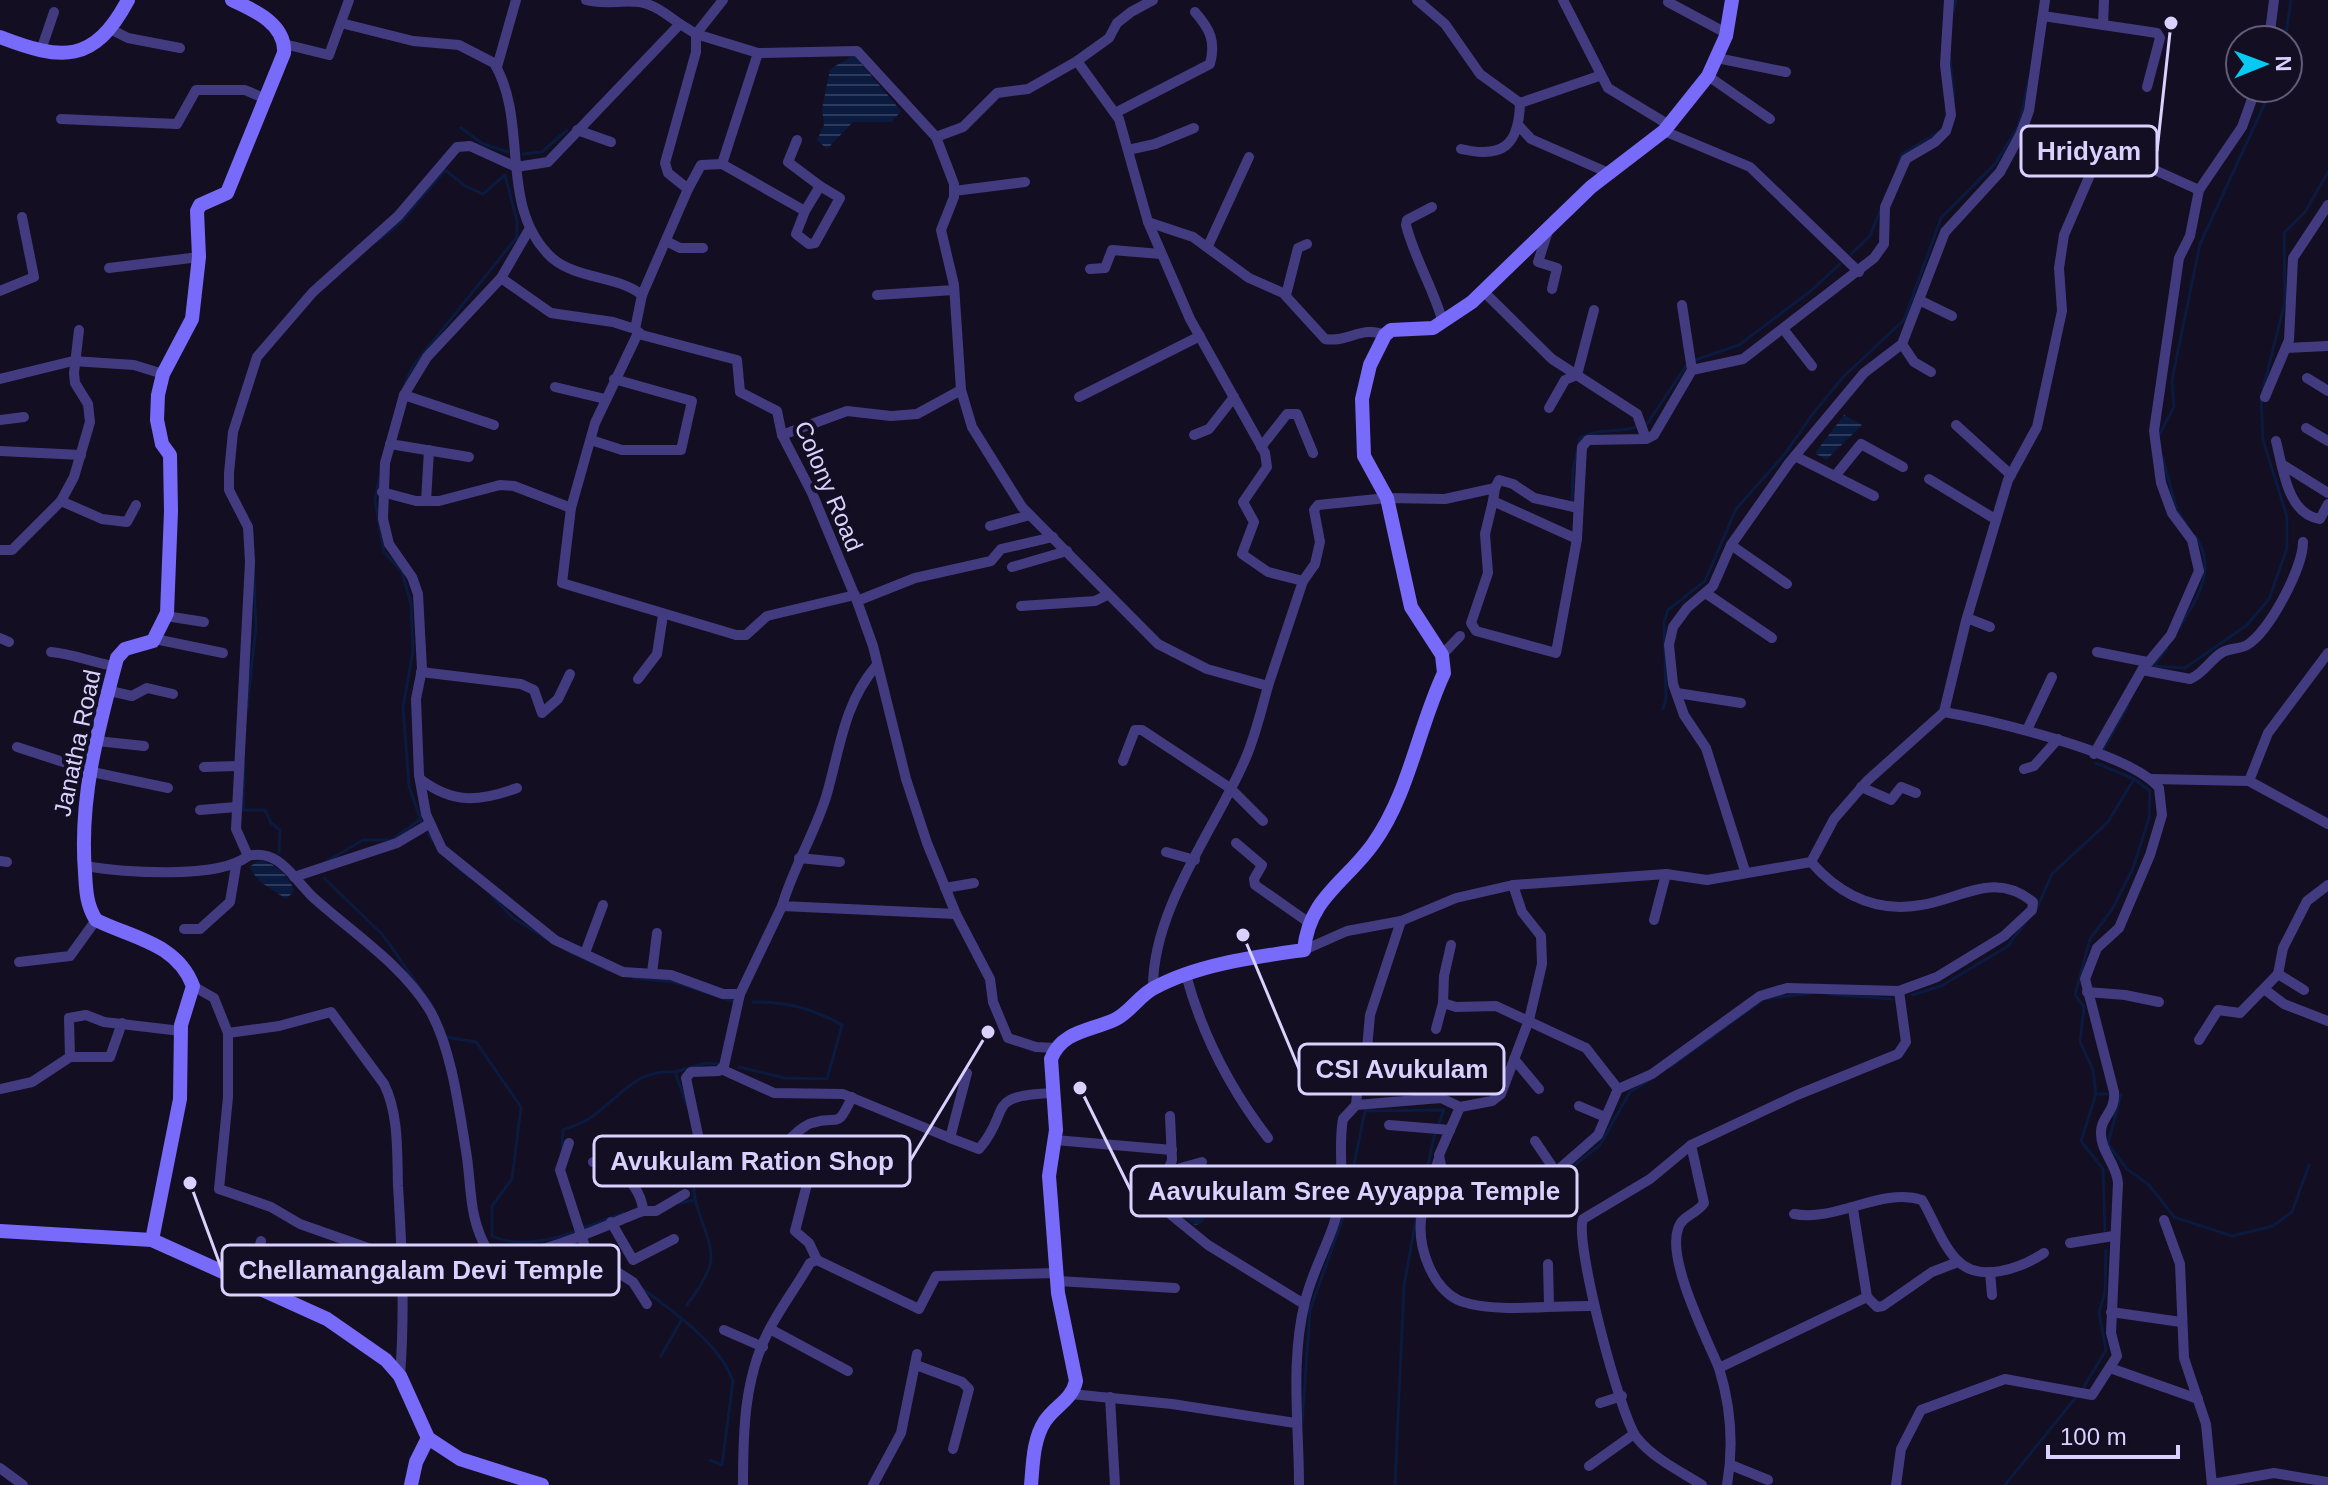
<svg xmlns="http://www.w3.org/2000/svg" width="2328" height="1485" viewBox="0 0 2328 1485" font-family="Helvetica,sans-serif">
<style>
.water{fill:url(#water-rules)}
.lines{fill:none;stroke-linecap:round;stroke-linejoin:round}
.stream{stroke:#0b1a3f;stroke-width:3}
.street{stroke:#433b80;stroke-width:10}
.secondary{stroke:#796bfa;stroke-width:14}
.labels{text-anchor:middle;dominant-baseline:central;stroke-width:8;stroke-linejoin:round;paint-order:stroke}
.street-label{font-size:24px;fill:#d9d1fe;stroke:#130e22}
.leader{fill:none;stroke:#d9d1fe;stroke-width:3}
.callout-dot{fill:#d9d1fe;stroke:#130e22;stroke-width:3}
.callout{fill:#130e22;stroke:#d9d1fe;stroke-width:3}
.callout-label{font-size:26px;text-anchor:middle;font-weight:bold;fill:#d9d1fe}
</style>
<defs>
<pattern id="water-rules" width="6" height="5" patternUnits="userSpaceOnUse" patternTransform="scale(2)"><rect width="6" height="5" fill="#0b1a3f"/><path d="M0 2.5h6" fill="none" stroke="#2e3a5c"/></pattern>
</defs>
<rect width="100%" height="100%" fill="#130e22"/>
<!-- water -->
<g class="water">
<path d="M854,55l47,56 -9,11h-39l-26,27 -10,-9 7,-15 -2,-16 8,-40z"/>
<path d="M1844,415l18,10 -36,35 -11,-7z"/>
<path d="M260,860c16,4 29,15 34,31l-8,8 -27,-18 -10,-14z"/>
<path d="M1204,1164l5,4 -2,45 -5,10 -7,2 -31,-24 14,-34z"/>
</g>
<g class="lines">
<!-- stream -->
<g class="stream">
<path d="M1953,12l3,-12"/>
<path d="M2285,40l6,-40"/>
<path d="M1950,59l4,40"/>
<path d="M461,128l22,16 25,8"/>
<path d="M523,154l19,-2 25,-22"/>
<path d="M1898,166l4,-12 37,-22"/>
<path d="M376,242l24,-19 45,-53 20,16 18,8 22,-19 12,46v16l-104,129 -8,17"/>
<path d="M1851,254l19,-18 10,-25"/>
<path d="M1695,360l44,-15 73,-55 28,-26"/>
<path d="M2263,389l22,-87 -1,-69 21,-21 23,-40"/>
<path d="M1647,424l41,-61"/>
<path d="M2158,437l16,-30 -2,-27 28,-136 72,-156"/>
<path d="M2162,456l15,54 9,14"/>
<path d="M380,475l-5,25 9,52 18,20 9,32 2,47 -10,56 6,79 12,35"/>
<path d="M1572,503l1,-33 7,-32c18,-10 38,-5 56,-11"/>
<path d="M2179,628c18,-29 39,-60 16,-92"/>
<path d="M2153,666l14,-18"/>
<path d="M2153,666l32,2 62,-43 22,-26 18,-51v-31l-24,-77 -2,-44"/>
<path d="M247,709l9,-82 -4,-98"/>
<path d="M1663,709l3,-10 -2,-77 4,-12 37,-29 31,-72 48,-54 28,-40 31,-38 61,-57 37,-102 54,-54 24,-39 10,-46"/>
<path d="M2103,750l25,-45"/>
<path d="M2096,763l38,16 16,12 -1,27 -16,50 -20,40 -23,31 -15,56 9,12 -4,35 13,28 3,24 -15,47 22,28 2,64"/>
<path d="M244,764l-1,46h22l6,13 9,7 -1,23"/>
<path d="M428,834l5,7"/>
<path d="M324,863l39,-23h29l27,-20"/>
<path d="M454,864l15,13"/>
<path d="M324,878l59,57 48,69"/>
<path d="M491,895l22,23 34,21"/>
<path d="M2037,908l15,-34 56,-52 26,-43"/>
<path d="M567,951l41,19"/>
<path d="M634,978l40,4 61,20"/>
<path d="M1828,994l64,5"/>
<path d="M1912,995l29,-9 67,-40 19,-26"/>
<path d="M446,1037l30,5 45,65 -9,72 -20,27v30c22,11 61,5 84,-5"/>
<path d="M739,1067l46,11 42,1 15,-54c-28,-16 -57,-24 -89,-23"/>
<path d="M1670,1067l94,-68 48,-6"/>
<path d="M2096,1094h11"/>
<path d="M2121,1094l-13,50 19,25 22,16 25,32 58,19 41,-10 19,-14 17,-47"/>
<path d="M687,1106l-12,-34 31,-9 15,1"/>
<path d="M562,1148l1,-18c8,-3 17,-6 24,-10 30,-19 48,-52 88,-48"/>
<path d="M1439,1181l49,27 35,-7"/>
<path d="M1541,1192l59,-47 30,-53 20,-12"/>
<path d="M1421,1195l14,-62"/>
<path d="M679,1203l16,-3"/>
<path d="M583,1228l41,-15"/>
<path d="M643,1289c30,22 77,55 90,92l-11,84 -12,-5"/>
<path d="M687,1305c36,-48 25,-50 9,-102 -4,-15 -3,-34 -3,-50"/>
<path d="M661,1356l21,-37"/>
<path d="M2082,1390l24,-40 -7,-38 6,-19 1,-43"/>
<path d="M1302,1424l8,-114 33,-92 22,-107 79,-1 -6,16"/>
<path d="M1395,1485l9,-199 12,-67"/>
<path d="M2005,1485l72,-89"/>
</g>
<!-- street -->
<g class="street">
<path d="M586,0c18,5 34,0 53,2 15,2 28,13 41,22"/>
<path d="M723,0l-27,34v18l-31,111 3,10 20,16 13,-24 21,-1 83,47 -9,23 13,10 6,-1 25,-45 -20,-12 -15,25"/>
<path d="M1417,0l28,24 35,50 40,29c-1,42 -17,56 -59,46"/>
<path d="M1563,0l45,88 61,37"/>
<path d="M1668,2l58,31"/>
<path d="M2043,16l114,17 3,5 -13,49"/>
<path d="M341,23l72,18 46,4 35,18c36,60 3,144 58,195 26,22 65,17 90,37l-7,34 7,6 95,25 3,32 37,19 5,24 30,58 45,108 16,45 33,133 21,64 29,71 34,65 3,23 15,36 28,9 19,1"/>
<path d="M2103,25l1,-25"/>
<path d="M110,29l18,9 52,10"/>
<path d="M2269,40l5,-40"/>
<path d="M284,44l45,11 20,-55"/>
<path d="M41,50l13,-38"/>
<path d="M1717,58l69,14"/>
<path d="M1077,61l32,-23 8,-15 14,-11 22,-12"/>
<path d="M497,67l19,-67"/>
<path d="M1708,76l62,43"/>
<path d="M2256,88l-14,39 -43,63 -9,46 -11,22 -25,173 7,52 11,30 20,27 7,31 -28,64 -29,35 48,9c15,-6 20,-20 33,-27 8,-4 17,-3 24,-7 22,-13 56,-77 56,-103"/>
<path d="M1520,103l79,-27"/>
<path d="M1115,113l95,-49c6,-23 0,-35 -15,-52"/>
<path d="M61,119l116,5 19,-34h49l21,9"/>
<path d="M1520,127l11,12 80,35"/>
<path d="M577,130l34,12"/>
<path d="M1664,131l86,36 109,105"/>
<path d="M936,137l27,-10 34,-34 31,-4 49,-28 42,58 29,103 45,15 56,41 34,15 42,46c22,4 38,-14 60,-4"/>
<path d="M797,140l-9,22 32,24"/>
<path d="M1128,150l27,-6 39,-16"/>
<path d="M722,164l36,-111"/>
<path d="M954,191l71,-9"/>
<path d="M1432,207l-25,13 -1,5c9,35 28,64 37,98"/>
<path d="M1148,222l42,97 75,134 2,14 -24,35 11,20 -12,32 26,18 35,9"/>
<path d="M530,228l-29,50 -74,79 -23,38 -19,68 -2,56 6,25 23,33 6,17 4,75 -6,30 3,76 7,39 16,35 113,91 68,32 48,3 52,19h17"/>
<path d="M1548,231l-10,31 19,6 -5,21"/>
<path d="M666,241l14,7h23"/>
<path d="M1208,246l41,-89"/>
<path d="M109,268l90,-11"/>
<path d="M1090,269l15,-1 7,-18 49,4"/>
<path d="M501,278l50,35 62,9 22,7"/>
<path d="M0,291l34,-14 -12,-60"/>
<path d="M1483,291l69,68 85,55 9,25"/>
<path d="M642,295l46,-106"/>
<path d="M877,295l77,-5"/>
<path d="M1286,295l12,-47 9,-4"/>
<path d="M1919,300l33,16"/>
<path d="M1682,305l10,65"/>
<path d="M1784,330l28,36"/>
<path d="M638,333l-43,90 -24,85 -9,75 174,52h10l21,-19 88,-21"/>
<path d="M1902,344l12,18 17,10"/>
<path d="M2286,348l42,-2"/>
<path d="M2307,378l21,13"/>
<path d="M0,379l73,-18 61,4 29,9"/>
<path d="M555,387l50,12"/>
<path d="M404,395l90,30"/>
<path d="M1079,397l121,-61"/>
<path d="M2265,397l24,-57 4,-82 35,-53"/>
<path d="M1549,408l16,-28 12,-5 17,-65"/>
<path d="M0,420l24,-3"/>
<path d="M1956,425l55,50"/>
<path d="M2306,428l22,13"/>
<path d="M782,435l65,-24 44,5 26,-2 44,-24"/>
<path d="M1194,435l15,-6 25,-32"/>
<path d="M591,440l31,10h59l11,-49 -78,-22"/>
<path d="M2276,441c7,27 11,73 44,78l8,-15"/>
<path d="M390,444l79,13"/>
<path d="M1261,447l26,-33h10l16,39"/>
<path d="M0,451l81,4"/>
<path d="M1795,456l79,40"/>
<path d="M2283,465l45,28"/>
<path d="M1835,476l26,-32 42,23"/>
<path d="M1929,479l66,40"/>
<path d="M1495,488l4,-8 14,4 21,14 44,10"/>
<path d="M382,492l34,9h23l61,-16 14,1 57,22"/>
<path d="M61,501l41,18 25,3 9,-17"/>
<path d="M426,501l3,-51"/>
<path d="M1493,501l-8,33 3,39 -17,50 5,8 80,22 21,-114"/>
<path d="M990,526l40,-11"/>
<path d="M1731,545l56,39"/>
<path d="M0,550h12l49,-49 13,-24 16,-55 -2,-18 -13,-21 -1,-10 5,-43"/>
<path d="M1012,567l55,-16"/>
<path d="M1707,594l65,44"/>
<path d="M857,601l58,-23 76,-17 10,-12 52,-12"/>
<path d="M1021,606l74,-5 12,-6"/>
<path d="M166,616l38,6"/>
<path d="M1967,618l23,9"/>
<path d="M0,638l9,4"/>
<path d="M155,639l68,14"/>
<path d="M51,652c24,2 41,11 64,14"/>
<path d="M2097,652l50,10"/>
<path d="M2328,653l-60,80 -19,48 79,43"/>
<path d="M1442,655l18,-19"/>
<path d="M876,666c-33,39 -36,84 -50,131 -12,38 -33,71 -44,109l174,8"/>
<path d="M421,672l100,12 13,6 8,23 16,-14 12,-25"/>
<path d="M638,679l19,-25 6,-39"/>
<path d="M110,691l22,5 15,-8 26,6"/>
<path d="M1677,693l64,10"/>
<path d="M2027,730l25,-53"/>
<path d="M97,741l47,5"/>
<path d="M17,747l80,26 71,15"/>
<path d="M2094,754l48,-84"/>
<path d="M1123,761l12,-31h7l88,58 33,33"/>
<path d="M204,767l33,-1"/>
<path d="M2024,769l10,-3 24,-27"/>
<path d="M420,779c33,25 58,23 97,9"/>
<path d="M2152,779l97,2"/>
<path d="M1861,787l30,13 10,-13 15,6"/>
<path d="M200,810l36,-3"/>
<path d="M1236,843l26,22 -8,14 1,6 53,37"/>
<path d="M1166,852l29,8"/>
<path d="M799,858l41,4"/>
<path d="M0,861l7,1"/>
<path d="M84,866c38,6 134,14 164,-10"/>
<path d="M1745,871l-39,-123 -22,-33 -11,-31 -4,-39 4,-18 14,-19 26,-22 18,-41 58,-82 75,-90 38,-29 43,-112 55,-60 20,-37 9,-24 16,-111"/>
<path d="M294,877l103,-34 32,-19"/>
<path d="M945,888l29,-5"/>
<path d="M1654,920l12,-46"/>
<path d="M184,929h16l30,-27 6,-36"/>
<path d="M1451,945l-7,31 -1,27 13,4 40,-1 90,42 32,41"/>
<path d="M1304,950l43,-19 54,-10 55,-23 57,-13 153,-11 41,6 104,-18 23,-43 33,-38 77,-69 22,-91 42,-141 29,-53 25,-116 -3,-43 5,-33 35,-81 18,-1 82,37"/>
<path d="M585,953l18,-48"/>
<path d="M19,962l51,-6 26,-36"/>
<path d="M652,973l5,-40"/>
<path d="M2278,974l26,16"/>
<path d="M1186,975c16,59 45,115 82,163"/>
<path d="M193,986l21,12 14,35"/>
<path d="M1153,989c-1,-79 60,-157 91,-227 11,-24 17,-51 24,-76"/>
<path d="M2264,989l20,15 44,17"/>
<path d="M2087,992l38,3 34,7"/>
<path d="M1436,1029l7,-26"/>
<path d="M2199,1040l19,-30 22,3 38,-39 5,-26 24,-47 21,-16"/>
<path d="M70,1057h40l12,-34"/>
<path d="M1514,1059l25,30"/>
<path d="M721,1069l53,24 69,1 107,44 17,-65"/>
<path d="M0,1089l32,-7 38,-25 -1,-39 17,-3 18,7 77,9"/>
<path d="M1356,1105l2,-21 8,-24 4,-45 31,-94"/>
<path d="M1579,1106l26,11"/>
<path d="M1460,1107l-21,48 4,21 36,22h47l72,-63 20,-46 34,-15 108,-78 27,-8 112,3 38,-14 67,-41 28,-26 1,-8c-39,-32 -71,-3 -112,3 -45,8 -81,-10 -110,-43"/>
<path d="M1170,1116l2,44 -12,33 -1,12 49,40 96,59"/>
<path d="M1389,1125l61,5"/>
<path d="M950,1138l29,11c34,-40 4,-53 73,-56"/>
<path d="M1055,1140l117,10"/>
<path d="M1535,1141l21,31"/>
<path d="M569,1143l-9,27 27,83 46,29 14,22"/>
<path d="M1691,1145l-41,34 -67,40c-9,24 38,200 54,219 17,21 43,33 65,47"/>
<path d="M690,1148l8,-13 -12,-57 5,-6 28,-1 5,-5 16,-72 42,-88"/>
<path d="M780,1148c9,-7 21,-22 32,-25 27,-9 24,9 40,-26"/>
<path d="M1438,1161c-6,19 -15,40 -17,59 -3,28 11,67 37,80 32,14 99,5 136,6"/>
<path d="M593,1162l17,-4c13,13 33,34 33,53 -34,12 -123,57 -155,40 -20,-33 -16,-64 -22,-100 -7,-43 -15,-105 -37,-142 -27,-44 -76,-76 -114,-110 -21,-19 -35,-51 -67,-43l-12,-27 14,-267 -2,-35 -19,-37v-17l4,-41 24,-75 56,-65 85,-76 59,-69 13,-1 46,21 32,-5 132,-138 16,10 62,19 99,-2 79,86 18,47v13l-13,33 13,55 7,105 11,37 50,80 136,137 49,25 61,17 35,-105 12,-17 5,-22 -6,-32 4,-5 69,-7 58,1 50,-11 -2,13 84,38 5,-92 6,-7 58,-1 8,-4 38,-65 51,-11 131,-101 10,-14 1,-37 21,-48 29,-17 11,-11 5,-16 -6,-50 4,-65"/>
<path d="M1170,1171l32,-9"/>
<path d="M627,1176l20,-14"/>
<path d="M1853,1209l14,88 10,10 6,-1 49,-34 26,-10"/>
<path d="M643,1211h13l29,-17"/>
<path d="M1794,1214c43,8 87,-27 128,-14 11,18 20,45 35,60 22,24 64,8 87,-7"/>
<path d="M2164,1220l16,44 4,94 22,66 6,61"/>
<path d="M611,1222l22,38 41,-21"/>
<path d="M2070,1243l43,-7"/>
<path d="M817,1260l102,49 17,-33 121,-3"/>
<path d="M1548,1264l1,41"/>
<path d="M1990,1272l2,23"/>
<path d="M1058,1281l117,7"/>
<path d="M250,1283l11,-42"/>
<path d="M1867,1297l-148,71c-13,-31 -52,-108 -41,-139 4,-14 19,-15 26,-26l-13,-58 106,-50 101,-41 8,-12 -7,-51"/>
<path d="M2111,1312l70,10"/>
<path d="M770,1329l78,42"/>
<path d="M724,1330l39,17"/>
<path d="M916,1365l46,17 7,7 -16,60"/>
<path d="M1719,1368c12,39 15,77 8,117"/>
<path d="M2110,1368l88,31"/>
<path d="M400,1376c5,-64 2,-126 -2,-190 -1,-33 1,-72 -14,-102l-53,-72 -52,14 -51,7v64l-9,92 52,18 29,17 102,36 88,-7"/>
<path d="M1071,1394l101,10 123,19"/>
<path d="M1110,1397l5,88"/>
<path d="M1600,1403l22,-7"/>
<path d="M1731,1465l37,15"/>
<path d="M1589,1466l45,-32"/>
<path d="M0,1468l23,17"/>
<path d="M2212,1484l62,-11 54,9"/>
<path d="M743,1485c0,-52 1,-106 25,-153 12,-24 29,-46 42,-69l7,-3 -8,-17 -14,-12 11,-43"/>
<path d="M873,1485l28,-52 16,-79"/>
<path d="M1299,1485c0,-60 -9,-124 6,-183 8,-36 30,-67 35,-104 4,-26 -2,-52 3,-79l13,-14 85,-7 19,9 32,-6 9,-7 28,-74 13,-56 -1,-28 -19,-24 -9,-27"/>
<path d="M1896,1485l5,-36 20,-39 84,-31 87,16 25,-39 -6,-23 7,-150c-1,-18 -17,-31 -17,-49 -1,-17 15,-22 13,-42l-29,-113 12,-31 22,-20 31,-73 12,-40 -3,-27c-27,-35 -170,-68 -215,-76"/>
</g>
<!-- secondary -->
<g class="secondary">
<path d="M0,37c62,24 94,27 128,-37"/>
<path d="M0,1231l152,9 175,79 59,41 14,16 28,62 32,21 82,26"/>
<path d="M152,1240l28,-141 1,-74 12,-39c-16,-43 -61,-48 -97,-66 -10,-16 -10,-31 -11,-48 -6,-74 13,-143 32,-214l8,-9 28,-8 14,-28 4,-102 -1,-56 -8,-11 -5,-24 1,-25 5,-21 29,-55 7,-62 -2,-46 3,-6 27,-12 57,-140c2,-29 -30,-43 -52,-53"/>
<path d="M411,1485l5,-23 12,-24"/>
<path d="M1031,1485c2,-21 2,-46 14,-64 10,-15 27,-21 31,-40l-18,-88 -9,-117 7,-46 -5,-71c11,-29 41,-28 65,-40 14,-7 24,-24 38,-31 44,-24 101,-31 150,-38 5,-52 41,-67 69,-106 36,-50 45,-116 71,-171l-2,-18 -31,-48 -24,-109 -23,-42 -2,-57 8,-34 15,-30 6,-5 42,-2 39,-26 119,-115 73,-56 44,-55 18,-40 6,-36"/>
</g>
</g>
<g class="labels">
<!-- street labels -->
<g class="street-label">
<text transform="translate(829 486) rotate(67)">Colony Road</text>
<text transform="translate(77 743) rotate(-78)">Janatha Road</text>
</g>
</g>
<!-- callouts -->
<path class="leader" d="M2171 23L2157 151M1243 935L1299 1069M988 1032L910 1161M1080 1088L1131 1191M190 1183L222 1270"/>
<g class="callout-dot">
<circle cx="2171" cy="23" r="8"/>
<circle cx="1243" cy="935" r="8"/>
<circle cx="988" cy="1032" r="8"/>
<circle cx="1080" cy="1088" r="8"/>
<circle cx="190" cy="1183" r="8"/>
</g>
<g class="callout">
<rect x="2021" y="126" width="136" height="50" rx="8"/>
<rect x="1299" y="1044" width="205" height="50" rx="8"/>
<rect x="594" y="1136" width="316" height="50" rx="8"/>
<rect x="1131" y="1166" width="446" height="50" rx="8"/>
<rect x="222" y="1245" width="397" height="50" rx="8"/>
</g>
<g class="callout-label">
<text x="2089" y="160">Hridyam</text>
<text x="1402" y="1078">CSI Avukulam</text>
<text x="752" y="1170">Avukulam Ration Shop</text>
<text x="1354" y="1200">Aavukulam Sree Ayyappa Temple</text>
<text x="421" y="1279">Chellamangalam Devi Temple</text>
</g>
<!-- north arrow -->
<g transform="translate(2264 64) rotate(89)"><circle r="38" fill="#130e22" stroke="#625c7a" stroke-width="2"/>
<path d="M0-6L14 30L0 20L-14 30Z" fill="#07caf3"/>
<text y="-12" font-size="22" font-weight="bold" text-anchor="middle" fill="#d9d1fe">N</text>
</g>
<!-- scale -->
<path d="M2048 1445v12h130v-12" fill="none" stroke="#d9d1fe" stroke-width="4"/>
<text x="2060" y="1445" font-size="24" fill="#d9d1fe" stroke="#130e22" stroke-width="6" paint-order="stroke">100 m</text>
</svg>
